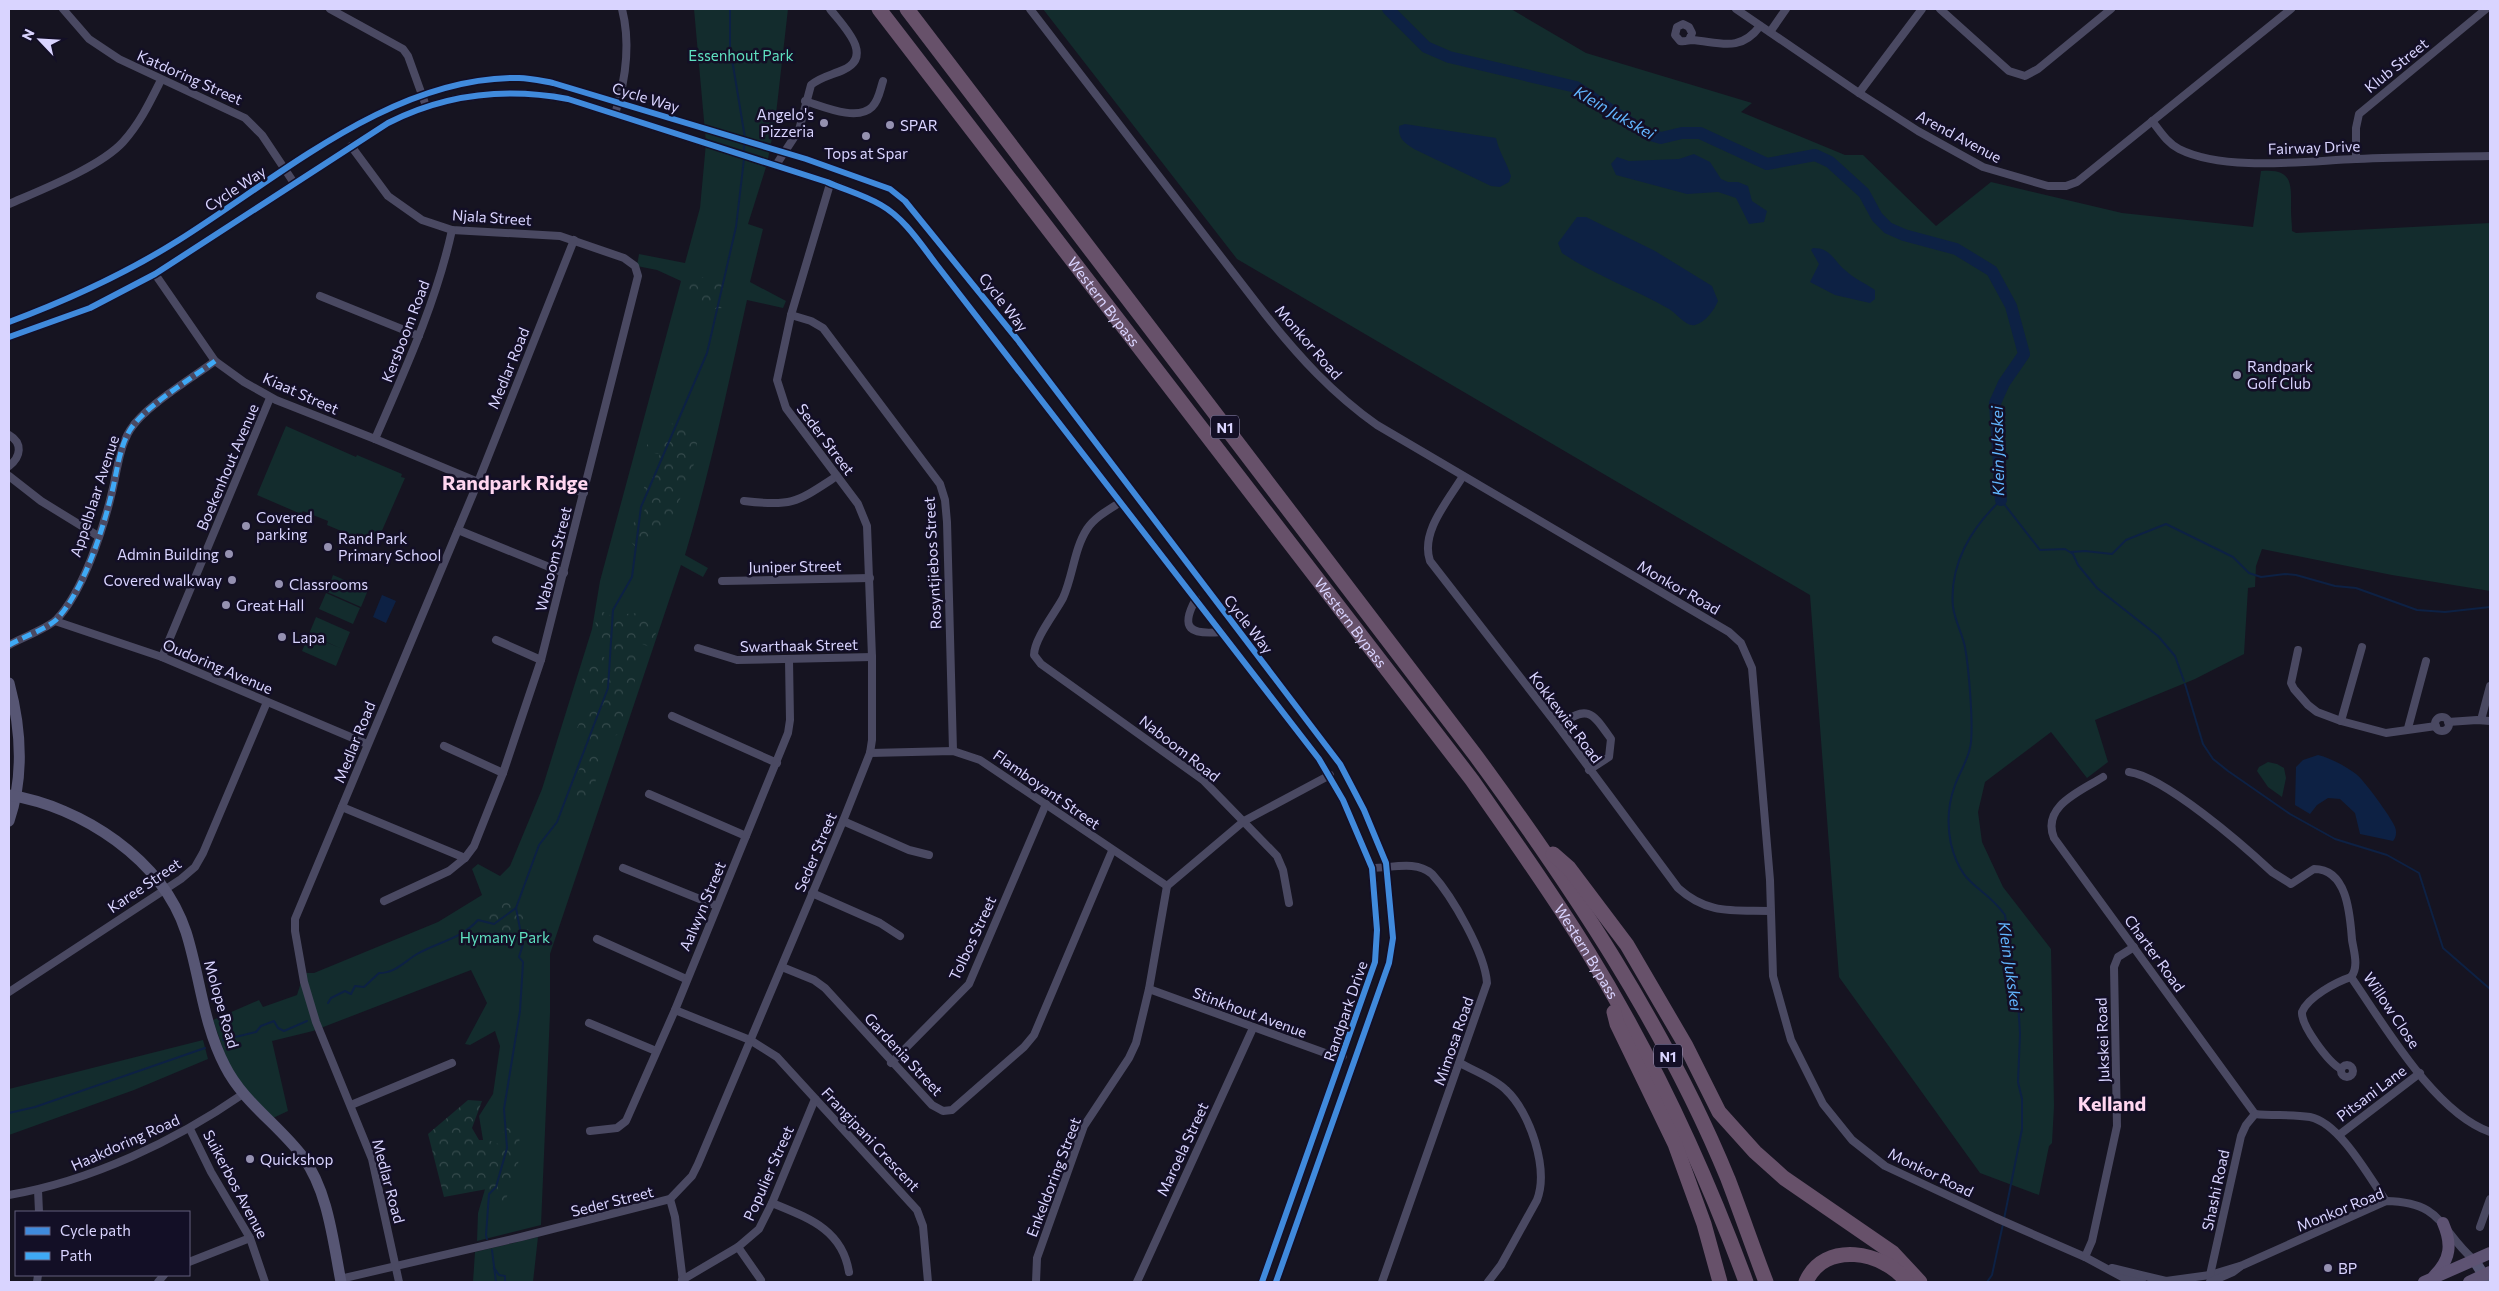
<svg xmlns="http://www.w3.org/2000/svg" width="2499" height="1291" viewBox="0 0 2499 1291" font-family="Commissioner,sans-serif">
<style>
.green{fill:#132c2d}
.forest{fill:url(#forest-crowns)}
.water{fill:#0d2144}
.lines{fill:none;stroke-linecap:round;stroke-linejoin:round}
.stream{stroke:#0d2144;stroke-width:2}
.river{stroke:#0d2144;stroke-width:12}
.street{stroke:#4a4962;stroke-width:8}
.secondary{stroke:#575674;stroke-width:11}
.primary{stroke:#5e5373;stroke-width:12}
.highway{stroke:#67516a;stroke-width:15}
.quiet{stroke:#3fa9f5;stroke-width:5;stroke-dasharray:10 5;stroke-linecap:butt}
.cycleway-casing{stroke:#130f26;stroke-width:9}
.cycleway{stroke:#408adc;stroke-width:6}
.poi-dot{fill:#9591b1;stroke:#130f26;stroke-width:2}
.labels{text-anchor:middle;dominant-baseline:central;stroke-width:5;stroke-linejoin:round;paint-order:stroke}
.shield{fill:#130f26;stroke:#9e99be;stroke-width:1}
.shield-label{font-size:14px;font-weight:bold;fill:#d9d4ff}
.park-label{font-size:15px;fill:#5fe0c0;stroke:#130f26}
.street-label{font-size:15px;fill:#d9d4ff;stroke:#130f26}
.poi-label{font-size:15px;fill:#d9d4ff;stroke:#130f26;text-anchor:start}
.water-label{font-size:16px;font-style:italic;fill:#62b6ff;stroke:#130f26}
.district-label{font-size:20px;font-weight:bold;fill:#ffd6f0;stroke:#130f26}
</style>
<defs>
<pattern id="forest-crowns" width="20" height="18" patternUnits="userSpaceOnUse" patternTransform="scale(1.25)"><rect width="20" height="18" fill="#132c2d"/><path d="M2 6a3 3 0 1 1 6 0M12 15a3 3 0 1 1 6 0" fill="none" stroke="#354a4c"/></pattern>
</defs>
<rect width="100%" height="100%" fill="#161421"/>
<!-- green -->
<g class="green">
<path d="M694,9h94l-13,114 -8,41 -19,60 15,5 -13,53 36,19 -3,7 -36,-8c-19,86 -37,172 -62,255l23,13 -5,9 -22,-12 -131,389v59l-9,212 -64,16 1,-28 7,-24 -2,-49 -4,-24 14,-22 7,-48 -5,-15 -25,14 -5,-1 22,-41 -16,-33 -158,61 -41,10 16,70 -15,7 -25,-26 -19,-26 -16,-46 46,-20 4,7 34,-12 7,-22h10l124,-51 44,-27 -10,-26 6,-5 22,12 10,-10 32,-77 50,-160 8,-48 81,-300 -24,-11 -20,-4 2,-12 46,9 15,-55 6,-65z"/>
<path d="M1043,9h468l75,44 166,50 -11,9 104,43h18l73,71 55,-44 131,31 131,14 8,-56c33,-3 30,14 30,40 0,6 1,13 1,20l4,2 194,-10v368l-98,-16 -130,-26 -6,17 -1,21 -7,1 -4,66 -49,25 -100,41 13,42 -21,16 -36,-46 -66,50 -7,30 4,30 21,45 48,62 3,157 -2,37 -3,3 -10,49 -59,-22 -141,-196 -29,-382 -573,-336z"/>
<path d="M286,426l70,31 1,-2 45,19 -1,3 4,1 -28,64 -4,-1 -1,3 -45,-19 1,-4 -25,-10 -2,3 -44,-19z"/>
<path d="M333,575l35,15 -7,17 -34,-15z"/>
<path d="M326,593l34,15 -7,16 -34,-15z"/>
<path d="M316,617l34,15 -14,34 -34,-15 7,-16 31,13 -31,-14z"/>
<path d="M2268,762l9,2 7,4 2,10 -4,19 -14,-10 -11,-16 2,-4z"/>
<path d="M203,1040l5,19 -74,31 -125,45v-46z"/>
<path d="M538,1237l-5,45h-60l2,-30z"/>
</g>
<!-- forest -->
<g class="forest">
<path d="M694,277l15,1 19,5 -6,25 -13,2 -22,-16v-10z"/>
<path d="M667,423l31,4 -2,32 -28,70 -13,2 -19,16 -7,-7 -2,-10c15,-17 24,-18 17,-43l16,-33 -12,-2 -1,-7 7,-9 12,1z"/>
<path d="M597,609l23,11 6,-6 13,-1 17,20 -6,14 -21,-8 3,9 12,5c-6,18 -11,35 -18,52 -4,10 -3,20 -9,30l-8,2 -20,11 -9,-4 -5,-11 16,-38 -1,-4 -8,-3 -1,-4 9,-31 4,-3c12,9 19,16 33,9l-23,-11 -5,-8 -5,-2z"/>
<path d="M591,751h9l4,7 -7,16 -5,24 -8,4 -8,-3 -5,-8 12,-31z"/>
<path d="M513,902l10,9 3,7 -4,3 1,8 8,1v4l-4,8 -11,-3 -7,7 -7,-2 -3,-8 -11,-6 -3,-9 5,-12 12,-6z"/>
<path d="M468,1100l14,1 -10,27 7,12h9l13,5 1,-11 7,-9 11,5 -2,37 -14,37 -8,-3 -4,2 -6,-4 1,-10 -43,8 -16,-63z"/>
</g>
<!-- water -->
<g class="water">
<path d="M1405,124l91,14c3,14 11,25 15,38l-2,6 -9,5 -9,-1 -77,-37c-9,-6 -16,-10 -15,-23z"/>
<path d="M1694,154l16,8 11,17 7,3h10l10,4 4,15 15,10 -3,11 -15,2 -13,-26 -18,-6 -31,2 -71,-19 -5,-11 6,-7 12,4 50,-2z"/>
<path d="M1577,217h9l69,34 57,35 6,15c-4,9 -12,21 -23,24 -9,2 -19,-12 -26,-16 -35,-20 -75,-34 -107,-56l-4,-10z"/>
<path d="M1813,248c18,0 20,12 32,22 8,8 20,13 30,20v9l-5,4 -35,-8 -25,-13 9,-18 -8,-14z"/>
<path d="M382,595l14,6 -10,22 -13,-6z"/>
<path d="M2318,755c13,3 27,11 38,19 8,6 35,43 39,53 2,5 1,11 -2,14l-33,-7 -5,-21 -15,-14 -12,-1 -11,7 -7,9 -15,-9 1,-38 7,-7z"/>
</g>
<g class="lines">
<!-- stream -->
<g class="stream">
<path d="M730,9v38l15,91"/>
<path d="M744,154v-11"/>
<path d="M2071,552l14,-1 27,3 14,-14 40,-16 67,33 16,16 12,4 24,-3 11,1 39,11 21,2 61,22 28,2 45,-5"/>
<path d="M2185,684l18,60 10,15 15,12 62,43 45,25 52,16 32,18 24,75 47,41"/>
<path d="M328,1003l3,-5 14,-7 6,3 4,-8 9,1 15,-14c16,0 25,-11 38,-19 21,-12 44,-15 61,-34l16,4 22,-16"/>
<path d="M223,1040l33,-8 5,-6 13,-5 4,7 6,3 23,-10"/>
<path d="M9,1113l26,-6 170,-59"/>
<path d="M2004,1219l18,-90v-30l-4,-17 2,-48 -2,-33 -13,-86c-22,-31 -43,-26 -54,-71 -4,-19 -3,-40 4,-59 5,-14 15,-28 16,-43 2,-22 -2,-72 -6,-95 -3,-14 -10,-26 -12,-40 -4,-42 18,-79 48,-107l39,50 25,-1 8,5 5,11 19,23 61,48 17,20 9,25"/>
<path d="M487,1239l-1,-4 3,-41 7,-7 11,-39 -3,-39 16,-98 3,-49 -4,-5 4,-13 -7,-36 23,-63 18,-23 51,-134 5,-78 19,-33 9,-70 66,-154 29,-126 8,-68"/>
<path d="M492,1250l4,32"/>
<path d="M494,1268l5,7 6,1v6"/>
<path d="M1978,1282h9l5,-7 11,-51"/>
</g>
<!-- river -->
<path class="river" d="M1388,9l38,38 23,10 127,30 71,47 14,4 21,-5h18l67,31 48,-9 15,7 34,31 13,24 11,11 16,7 52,14 36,22 19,35 13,48 -20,29 -9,20 6,97"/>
<!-- street -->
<g class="street">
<path d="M63,9l26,30 30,20 126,59 17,17 32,48"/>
<path d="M330,9l73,40 5,7 18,50"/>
<path d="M1030,9l235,305c34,43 68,80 112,111l352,207 12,11 11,25 18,212 3,96 18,64 32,64 29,36 33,26 111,52 89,39 37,20 20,5"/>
<path d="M1736,9l123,84 59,38 65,36 65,19h18l11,-4 214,-173"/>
<path d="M1940,9l69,62 16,5 13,-7 73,-60"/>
<path d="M1770,32l16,-23"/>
<path d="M1689,40l3,-7 -3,-6 -6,-3 -6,3 -2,8 5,6c5,1 8,-1 12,-1 27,2 48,13 68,-14"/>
<path d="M1859,93l63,-84"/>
<path d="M805,101c17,5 52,21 67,6 7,-7 8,-17 11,-26"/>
<path d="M615,114c11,-35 16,-70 7,-105"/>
<path d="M2152,121c8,10 15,22 27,28 46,23 127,12 177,10 45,-2 90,-2 134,-3"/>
<path d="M351,146l37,50 34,24 30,10 108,6 64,22 11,8 3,10 -97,384 -38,113 -29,73 -9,12 -16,13 -65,30"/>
<path d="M2356,159v-31l3,-14 127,-105"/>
<path d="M776,165l23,-35 12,-45c9,-8 21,-10 32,-15 32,-14 0,-44 -13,-61"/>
<path d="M9,204c32,-14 91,-37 114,-62 17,-19 27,-40 38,-62"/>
<path d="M155,274l60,87 29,21 32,18 99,39 103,43"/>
<path d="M320,296l99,40"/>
<path d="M791,315l20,6 12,7 117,156 5,16 2,22 6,229"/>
<path d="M9,337l81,-29 65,-34 233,-151c57,-29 116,-36 180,-24l259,83c18,8 37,13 54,23 23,13 39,38 55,59l383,495 24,41 29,68 5,62 -2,32 -113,320"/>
<path d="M9,435c14,8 12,22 0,31"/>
<path d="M375,439c30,-69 61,-136 77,-209"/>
<path d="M9,476l32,25 57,35"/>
<path d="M1463,476c-15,25 -43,56 -33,85l128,165 120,162c30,27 55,22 92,23"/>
<path d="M562,486l22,7"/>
<path d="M744,501c49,6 53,1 93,-25"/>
<path d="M1119,503c-11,7 -25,15 -32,26 -13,20 -14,47 -24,69 -8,15 -29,41 -29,57l7,9 162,116 74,76 6,14 6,33"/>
<path d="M458,530l106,43"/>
<path d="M722,581l148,-3"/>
<path d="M1196,599c-17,30 -5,36 25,33"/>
<path d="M55,621l107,36 205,87"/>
<path d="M496,640l45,20"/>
<path d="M9,645c12,-7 37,-16 47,-25 27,-28 47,-90 56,-128 5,-20 7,-44 18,-62 15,-24 61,-51 85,-69"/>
<path d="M698,648l39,12 135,-3"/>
<path d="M2298,650l-7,33 3,6 14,16 9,7 24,9 45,12 50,-7"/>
<path d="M162,657l108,-259"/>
<path d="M672,716l105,47"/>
<circle cx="2442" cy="724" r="7"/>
<path d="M2481,720l9,-34"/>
<path d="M2341,721l21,-74"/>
<path d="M2448,722l29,-2 13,1"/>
<path d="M1558,726c30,-22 34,-14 53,13l-2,18 -20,13"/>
<path d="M2408,728l18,-67"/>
<path d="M444,746l59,27"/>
<path d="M870,753l83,-2 27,9 187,126"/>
<path d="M2129,772c36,5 114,73 143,100l19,12 23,-15c34,0 36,47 38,71 2,12 7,27 -1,37"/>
<path d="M2103,777c-22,14 -62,29 -49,61l201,276"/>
<path d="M649,794l97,42"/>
<path d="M342,807l123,51"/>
<path d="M843,821l66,29 20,5"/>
<path d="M623,868l94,38"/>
<path d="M1372,868c20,0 44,-8 60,6 20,22 53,79 55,109l-105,299"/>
<path d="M1167,886l77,-65 86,-46"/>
<path d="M812,893l68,30 20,13"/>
<path d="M597,939l89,40"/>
<path d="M782,967l32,13 11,8 107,117 11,6 9,-1 72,-63 10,-12 78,-184"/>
<path d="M2351,977c34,49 83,135 139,155"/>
<path d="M1149,989l179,65 15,2"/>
<path d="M9,992l172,-113 14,-12 8,-14 64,-151"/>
<path d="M675,1010l75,30 27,17 140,153 6,16 5,56"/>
<path d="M589,1023l67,28"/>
<path d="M891,1063l78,-79 77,-180"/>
<path d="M1460,1063c14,8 34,15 46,27 24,22 43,79 31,110l-36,65 -13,17"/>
<circle cx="2347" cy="1071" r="6"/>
<path d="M2341,1069c-12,-6 -40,-43 -39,-57 6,-15 34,-30 49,-35"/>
<path d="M351,1105l101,-42"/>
<path d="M2255,1114c18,2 37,0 55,3 30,6 59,60 76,84"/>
<path d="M190,1129l21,43 39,66 15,44"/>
<path d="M590,1131l27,-3 9,-7 49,-111 113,-277 2,-13 -1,-60"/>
<path d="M2339,1135l81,-62"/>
<path d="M38,1190l1,22"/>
<path d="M9,1195c82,-14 166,-54 234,-101"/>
<path d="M670,1199l5,18 8,65"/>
<path d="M772,1203c36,15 70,26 77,69"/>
<path d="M2480,1227l10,-28"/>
<path d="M738,1247l23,33"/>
<path d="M2085,1257l7,-16 25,-115 -3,-159 4,-10 16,-10"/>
<path d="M189,1262l61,-24"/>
<path d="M2112,1268l54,13 44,-6 33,-10 143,-64c58,1 53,29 88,59"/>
<path d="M2210,1275l31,-139 5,-11 9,-11"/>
<path d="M340,1279l181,-42 149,-38 22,-23 6,-12 145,-343 27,-68 2,-13v-83l-5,-131 -9,-22 -72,-96 -9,-28 14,-65 39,-131"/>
<path d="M682,1280l56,-33 21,-18 13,-26 43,-104"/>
<path d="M37,1282l1,-7"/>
<path d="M158,1282l6,-7"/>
<path d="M399,1282l-27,-123 -56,-137 -12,-40 -9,-51v-12l183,-437 96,-242"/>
<path d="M1036,1282l1,-24 47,-132 45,-68 7,-15 13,-54 18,-103"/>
<path d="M1137,1282l116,-254"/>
<path d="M2210,1282l23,-10 8,-6"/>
</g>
<!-- secondary -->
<g class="secondary">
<path d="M9,683c12,45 15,94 0,138"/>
<path d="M9,795c73,12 153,64 177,137 14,44 17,92 39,134 18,36 54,59 78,91 25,34 30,84 38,125"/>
<path d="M2474,1260l14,22"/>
</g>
<!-- primary -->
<g class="primary">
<path d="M2434,1276c17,-17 18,-32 9,-53"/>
<path d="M2424,1282l66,-29"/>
<path d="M2469,1282l21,-10"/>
</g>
<!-- highway -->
<g class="highway">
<path id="s1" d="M879,9l593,771c39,56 80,113 116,172 64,104 116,216 158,330"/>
<path d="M907,9l569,747c96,131 190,272 252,423 13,34 25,69 38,103"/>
<path d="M1553,854l16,14 58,77 59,101 33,66 36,40 29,26 109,75 27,29"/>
<path d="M1614,1012l3,12 58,120 29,80 16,58"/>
<path d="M1806,1282c18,-42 78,-31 101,0"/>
</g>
<!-- quiet -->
<path class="quiet" d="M9,645c12,-7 37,-16 47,-25 27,-28 47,-90 56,-128 5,-20 7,-44 18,-62 15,-24 61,-51 85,-69"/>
<!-- cycleway casing -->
<g class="cycleway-casing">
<g id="cycleway">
<path d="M9,322c59,-22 116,-48 170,-82 102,-64 214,-164 340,-162 11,0 23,3 34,5l253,76 84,30 15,12 112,138 323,425 24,46 22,53 7,75 -4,25 -113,319"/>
<path d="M9,337l81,-29 65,-34 233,-151c57,-29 116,-36 180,-24l259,83c18,8 37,13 54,23 23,13 39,38 55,59l383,495 24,41 29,68 5,62 -2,32 -113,320"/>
</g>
</g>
<!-- cycleway -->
<use href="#cycleway" class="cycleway"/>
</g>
<!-- markers -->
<g class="poi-dot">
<circle cx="824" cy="123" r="5"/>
<circle cx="890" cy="125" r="5"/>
<circle cx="866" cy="136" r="5"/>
<circle cx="2237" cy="375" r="5"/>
<circle cx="246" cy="526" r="5"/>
<circle cx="328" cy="547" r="5"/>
<circle cx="229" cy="554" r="5"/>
<circle cx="232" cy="580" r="5"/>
<circle cx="279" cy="584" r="5"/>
<circle cx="226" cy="605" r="5"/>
<circle cx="282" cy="637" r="5"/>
<circle cx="250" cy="1159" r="5"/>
<circle cx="2328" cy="1268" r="5"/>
</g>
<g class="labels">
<!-- shield labels -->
<g class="shield">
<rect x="1211" y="415.5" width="28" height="23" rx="4"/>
<rect x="1654" y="1044.5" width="28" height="23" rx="4"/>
</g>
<g class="shield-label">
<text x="1225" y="427">N1</text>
<text x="1668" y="1056">N1</text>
</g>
<!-- park labels -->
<g class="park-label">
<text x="741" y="55">Essenhout Park</text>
<text x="505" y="937">Hymany Park</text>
</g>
<!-- street labels -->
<g class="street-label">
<text transform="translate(2396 65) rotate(-39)">Klub Street</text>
<text transform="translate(190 77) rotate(24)">Katdoring Street</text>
<text transform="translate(646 97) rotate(17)">Cycle Way</text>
<text transform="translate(1959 136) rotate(28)">Arend Avenue</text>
<text transform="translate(2314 147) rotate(-2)">Fairway Drive</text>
<text transform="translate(235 188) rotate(-33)">Cycle Way</text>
<text transform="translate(492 217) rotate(4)">Njala Street</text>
<text stroke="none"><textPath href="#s1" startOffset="369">Western Bypass</textPath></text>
<text transform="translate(1004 302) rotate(52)">Cycle Way</text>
<text transform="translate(405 331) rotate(-69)">Kersboom Road</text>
<text transform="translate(1309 342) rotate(49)">Monkor Road</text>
<text transform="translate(508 368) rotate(-68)">Medlar Road</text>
<text transform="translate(301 393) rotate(24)">Kiaat Street</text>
<text transform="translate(826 439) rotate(53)">Seder Street</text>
<text transform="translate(227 467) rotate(-67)">Boekenhout Avenue</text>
<text transform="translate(94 496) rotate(-72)">Appelblaar Avenue</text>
<text transform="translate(553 559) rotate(-76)">Waboom Street</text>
<text transform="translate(932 563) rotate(-93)">Rosyntjiebos Street</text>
<text transform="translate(795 566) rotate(-1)">Juniper Street</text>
<text transform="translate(1679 587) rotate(30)">Monkor Road</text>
<text stroke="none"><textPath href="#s1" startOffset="774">Western Bypass</textPath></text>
<text transform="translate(1249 624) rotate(52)">Cycle Way</text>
<text transform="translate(799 645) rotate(-1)">Swarthaak Street</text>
<text transform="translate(218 666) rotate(23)">Oudoring Avenue</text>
<text transform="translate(1566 717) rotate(53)">Kokkewiet Road</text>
<text transform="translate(354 742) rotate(-68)">Medlar Road</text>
<text transform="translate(1180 748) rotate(38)">Naboom Road</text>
<text transform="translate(1047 789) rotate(35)">Flamboyant Street</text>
<text transform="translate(815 852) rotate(-67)">Seder Street</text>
<text transform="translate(144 885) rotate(-34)">Karee Street</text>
<text transform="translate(702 906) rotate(-67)">Aalwyn Street</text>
<text transform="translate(972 938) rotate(-65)">Tolbos Street</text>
<text stroke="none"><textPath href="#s1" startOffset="1179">Western Bypass</textPath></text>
<text transform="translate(2155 953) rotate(54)">Charter Road</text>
<text transform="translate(222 1004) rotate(74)">Molope Road</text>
<text transform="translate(2392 1010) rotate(56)">Willow Close</text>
<text transform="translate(1345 1011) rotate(-71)">Randpark Drive</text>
<text transform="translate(1250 1012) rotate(20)">Stinkhout Avenue</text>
<text transform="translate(2102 1040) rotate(-92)">Jukskei Road</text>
<text transform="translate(1453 1041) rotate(-71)">Mimosa Road</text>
<text transform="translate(904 1054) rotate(47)">Gardenia Street</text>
<text transform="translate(2371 1093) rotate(-37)">Pitsani Lane</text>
<text transform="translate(871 1139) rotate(47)">Frangipani Crescent</text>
<text transform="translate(125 1142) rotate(-24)">Haakdoring Road</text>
<text transform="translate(1182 1149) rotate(-65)">Maroela Street</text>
<text transform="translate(1931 1172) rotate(26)">Monkor Road</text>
<text transform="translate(768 1173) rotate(-66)">Populier Street</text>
<text transform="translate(1053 1177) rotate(-69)">Enkeldoring Street</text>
<text transform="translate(389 1181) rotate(75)">Medlar Road</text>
<text transform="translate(236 1184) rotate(62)">Suikerbos Avenue</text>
<text transform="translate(2215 1190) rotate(-78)">Shashi Road</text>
<text transform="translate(612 1201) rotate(-14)">Seder Street</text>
<text transform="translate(2340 1209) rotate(-22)">Monkor Road</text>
</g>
<!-- poi labels -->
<g class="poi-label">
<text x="814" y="114" text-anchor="end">Angelo's<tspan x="814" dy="17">Pizzeria</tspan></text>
<text x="900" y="125">SPAR</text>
<text x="866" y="153" text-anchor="middle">Tops at Spar</text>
<text x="2247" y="366">Randpark<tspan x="2247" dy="17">Golf Club</tspan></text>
<text x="256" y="517">Covered<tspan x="256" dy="17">parking</tspan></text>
<text x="338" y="538">Rand Park<tspan x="338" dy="17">Primary School</tspan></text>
<text x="219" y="554" text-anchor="end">Admin Building</text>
<text x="222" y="580" text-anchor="end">Covered walkway</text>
<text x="289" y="584">Classrooms</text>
<text x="236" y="605">Great Hall</text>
<text x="292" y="637">Lapa</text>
<text x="260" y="1159">Quickshop</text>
<text x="2338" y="1268">BP</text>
</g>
<!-- water labels -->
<g class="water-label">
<text transform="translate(1615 112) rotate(30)">Klein Jukskei</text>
<text transform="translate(1997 451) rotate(-91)">Klein Jukskei</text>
<text transform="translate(2011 966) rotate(82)">Klein Jukskei</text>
</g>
<!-- district labels -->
<g class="district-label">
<text x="515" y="482">Randpark Ridge</text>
<text x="2112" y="1103">Kelland</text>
</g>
</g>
<!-- border -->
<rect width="2499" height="1291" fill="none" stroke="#d9d4ff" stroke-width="20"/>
<!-- legend -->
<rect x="15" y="1211" width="175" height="65" fill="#130f26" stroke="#625e7d"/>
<rect x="25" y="1227" width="25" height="8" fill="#408adc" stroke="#625e7d"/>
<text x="60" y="1236" font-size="15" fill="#d9d4ff">Cycle path</text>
<rect x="25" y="1252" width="25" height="8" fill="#3fa9f5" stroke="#625e7d"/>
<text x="60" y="1261" font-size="15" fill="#d9d4ff">Path</text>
<!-- north arrow -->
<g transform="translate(40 40) rotate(295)" stroke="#130f26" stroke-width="4" paint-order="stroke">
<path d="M0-4L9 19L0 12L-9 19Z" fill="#d9d4ff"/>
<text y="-8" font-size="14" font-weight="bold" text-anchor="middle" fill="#d9d4ff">N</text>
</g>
</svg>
